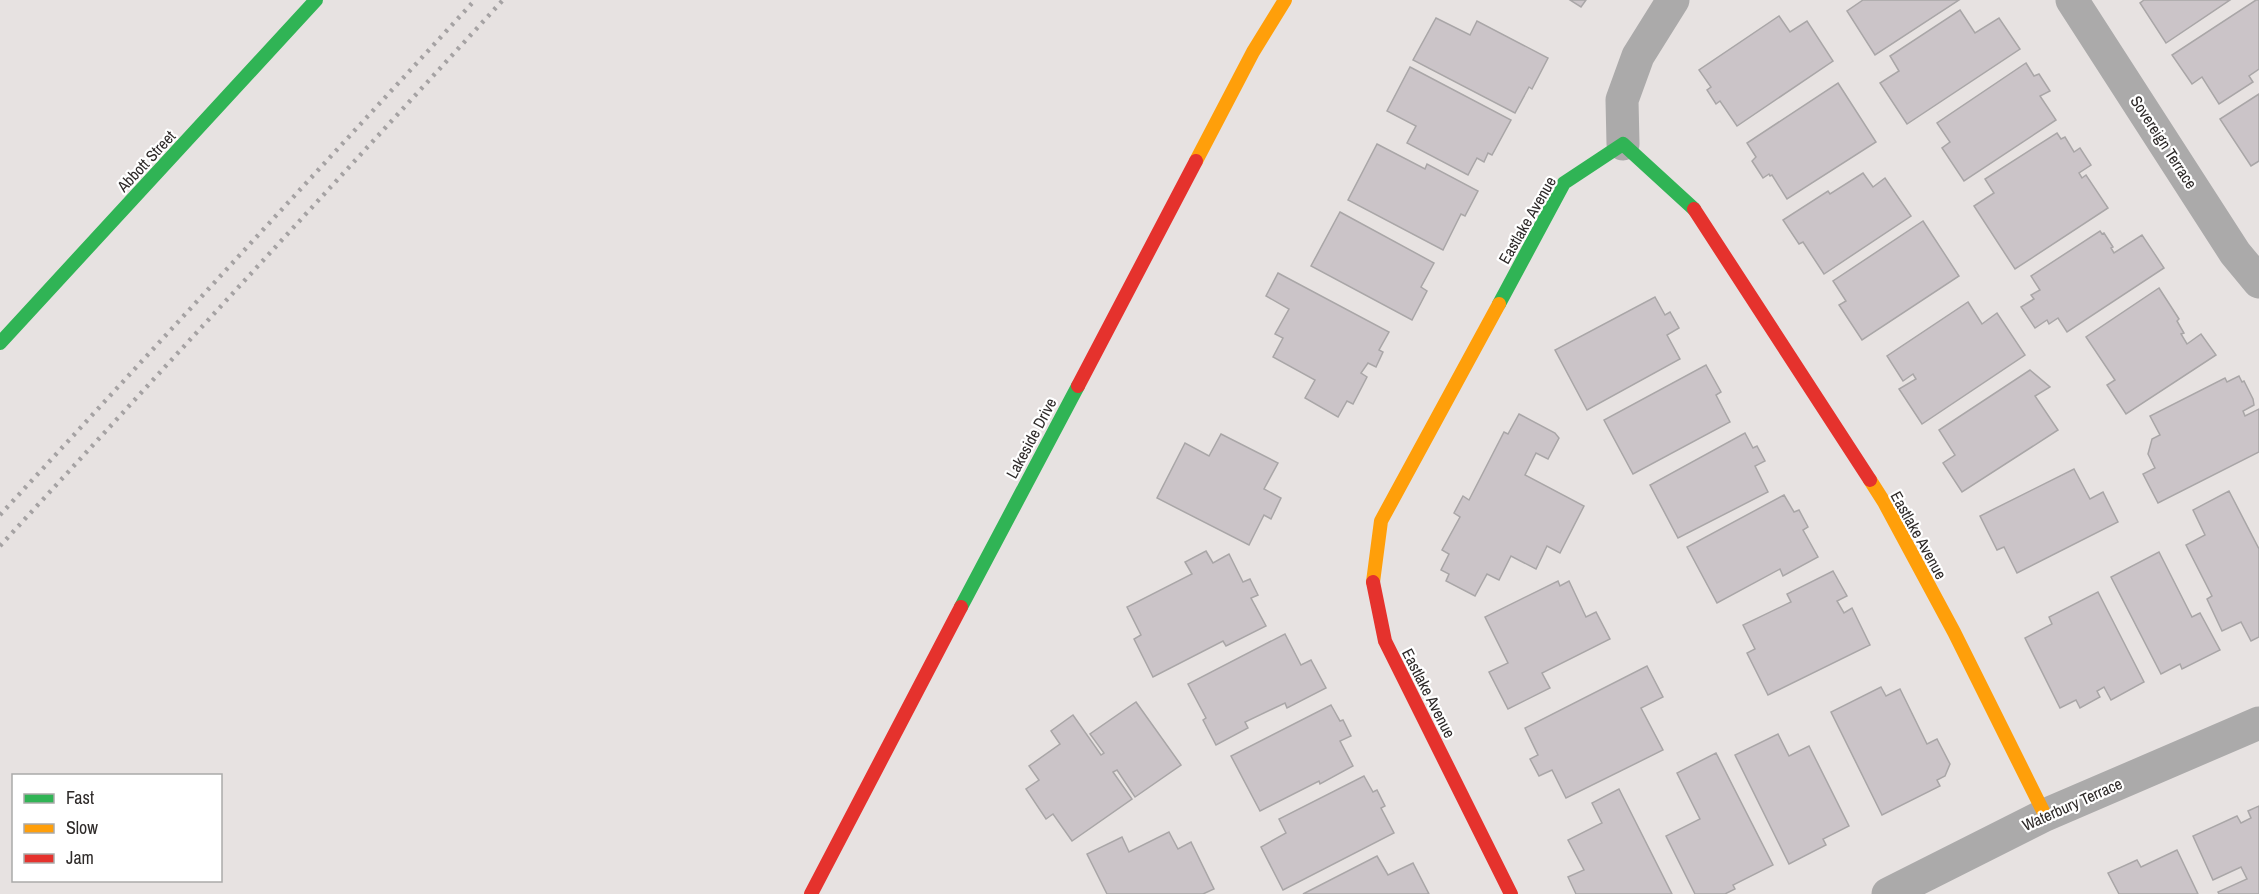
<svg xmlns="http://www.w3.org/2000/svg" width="2259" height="894" viewBox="0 0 2259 894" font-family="'Archivo Narrow',sans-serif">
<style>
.building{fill:#cbc4c8;stroke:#a9a6a7;stroke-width:1.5}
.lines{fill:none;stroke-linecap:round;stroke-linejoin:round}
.street{stroke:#abaaaa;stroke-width:33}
.fast{stroke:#30b455;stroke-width:14}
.slow{stroke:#ff9f0a;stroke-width:14}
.jam{stroke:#e5322d;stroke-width:14}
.rail{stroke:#a5a2a3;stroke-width:4.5;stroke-dasharray:3 6;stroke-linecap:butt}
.labels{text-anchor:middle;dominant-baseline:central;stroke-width:4.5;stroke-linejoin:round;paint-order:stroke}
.street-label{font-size:16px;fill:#2e2a29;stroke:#fff}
</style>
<rect width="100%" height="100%" fill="#e7e2e1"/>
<!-- building -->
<g class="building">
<path d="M1570,0h16l-5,7z"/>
<path d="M1863,0h96l-84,55 -28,-44z"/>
<path d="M2144,0h86l-64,43 -26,-40z"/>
<path d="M2256,0h3v69l-10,7 4,6 -34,22 -17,-27 -10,7 -20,-29z"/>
<path d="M1960,10l15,23 24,-15 21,31 -113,75 -27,-41 19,-12 -9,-15z"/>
<path d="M1779,16l11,16 17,-11 26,40 -96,65 -17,-25 -4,3 -9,-14 4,-3 -12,-17z"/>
<path d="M1436,18l34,17 7,-14 71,37 -16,31 -3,-2 -14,26 -102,-53z"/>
<path d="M2026,63l8,13 5,-2 11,17 -10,5 16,24 -92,61 -22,-33 8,-6 -13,-19z"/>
<path d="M1410,67l101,53 -19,35 -4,-2 -4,9 -7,-4 -9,17 -61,-32 9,-17 -29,-15z"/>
<path d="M1838,83l38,59 -89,57 -15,-24 -2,1 -1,-2 -6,4 -11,-17 4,-4 -9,-14z"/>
<path d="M2259,94v67l-8,5 -31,-47z"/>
<path d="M2057,133l4,6 4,-2 9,15 6,-4 11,17 -12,8 3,5 4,-3 22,33 -93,61 -41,-63 20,-13 -9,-14z"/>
<path d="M1377,144l48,25 2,-5 51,27 -13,25 -4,-2 -18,36 -95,-50z"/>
<path d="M1863,173l10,14 12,-9 26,38 -87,58 -21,-32 -4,2 -16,-24 45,-29 2,3z"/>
<path d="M1340,212l94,51 -13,24 6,4 -15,29 -101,-54z"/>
<path d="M1923,221l36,55 -97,64 -23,-35 7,-4 -13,-20z"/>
<path d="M2100,231l2,3 2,-1 9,14 -2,1 3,5 28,-18 22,33 -97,64 -9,-14 -9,6 -2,-4 -12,8 -14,-21 13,-8 -3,-4 9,-5 -9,-14z"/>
<path d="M1278,273l111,59 -10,18 4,2 -7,15 -8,-4 -7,10 6,4 -14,27 -6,-3 -9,16 -33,-19 10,-18 -42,-23 10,-19 -8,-4 14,-25 -23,-13z"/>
<path d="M2159,288l20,31 -2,2 7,12 -3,1 6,10 14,-10 15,21 -90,59 -19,-29 8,-5 -29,-43z"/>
<path d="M1655,297l10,18 5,-3 9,16 -12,7 13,24 -93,51 -32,-60z"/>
<path d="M1968,302l14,22 15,-11 28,42 -103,69 -23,-35 17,-10 -3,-5 -10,7 -16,-25z"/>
<path d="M1706,365l15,27 -5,3 14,27 -97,52 -29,-54z"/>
<path d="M2030,370l20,17 -15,9 23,34 -96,62 -19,-29 12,-8 -16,-25z"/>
<path d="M2239,376l3,6 2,-1 9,18 1,6 -11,6 2,5 14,-7v43l-101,51 -15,-29 12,-6 -7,-14 4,-15 8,-4 -10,-19 75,-38 2,4z"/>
<path d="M1519,414l36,19 4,5 -11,21 -12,-6 -11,22 59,31 -24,47 -13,-7 -11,23 -25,-13 -12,24 -12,-6 -12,22 -29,-15 3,-7 -8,-4 8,-16 -7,-4 18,-33 -6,-4 9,-17 6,4 35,-68 4,2z"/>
<path d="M1745,433l8,15 4,-2 8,15 -10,5 13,26 -90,46 -28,-53z"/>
<path d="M1221,434l57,29 -14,26 17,9 -10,21 -7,-4 -15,30 -92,-47 28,-55 24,13z"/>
<path d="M2074,469l16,30 13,-7 15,30 -101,51 -13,-26 -7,3 -17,-34z"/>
<path d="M2229,491l30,58v88l-8,4 -10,-19 -19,9 -15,-32 5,-3 -26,-51 19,-10 -12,-25z"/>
<path d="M1784,495l10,17 5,-2 9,17 -5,3 15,27 -35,19 -3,-7 -63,34 -30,-56z"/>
<path d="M1206,551l7,12 16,-9 14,28 7,-3 8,16 -7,3 15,28 -40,20 -3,-5 -70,36 -19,-38 7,-4 -14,-28 65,-33 -7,-12z"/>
<path d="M2159,552l33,65 8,-4 20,37 -38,19 -2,-5 -19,10 -50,-97z"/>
<path d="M1833,571l14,25 -10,5 7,12 8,-5 18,37 -102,50 -21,-42 8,-4 -12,-24 48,-23 -4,-8z"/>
<path d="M1558,581l2,5 9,-5 17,36 10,-5 14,27 -68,34 8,15 -42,21 -19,-37 19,-9 -23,-46z"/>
<path d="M2098,592l46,90 -33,18 -7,-13 -7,4 3,6 -20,11 -4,-8 -16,8 -35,-70 27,-14 -3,-7z"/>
<path d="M1285,634l16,31 10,-5 15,28 -39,20 -2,-5 -40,19 3,6 -32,17 -13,-25 3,-2 -18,-34z"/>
<path d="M1647,666l16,31 -22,11 22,42 -97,48 -14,-28 -13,6 -9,-17 8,-4 -13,-27z"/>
<path d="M1881,687l5,9 14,-7 27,55 10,-5 13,25 -5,12 -8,4 3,6 -58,29 -51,-103z"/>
<path d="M1136,702l45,63 -46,32 -18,-27 -4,2 19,27 -60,42 -19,-27 -7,5 -20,-30 13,-9 -10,-14 31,-22 -9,-13 22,-16 28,40 3,-2 -14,-19z"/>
<path d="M1331,705l9,16 3,-1 8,16 -11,5 13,25 -33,18 -1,-3 -59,30 -29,-55z"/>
<path d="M1778,734l11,22 20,-10 40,80 -26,13 3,6 -37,19 -54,-109z"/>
<path d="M1716,753l57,112 -40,20 2,4 -10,5h-30l-29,-58 34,-17 -23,-46z"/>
<path d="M1364,776l9,16 4,-2 8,16 -4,2 13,25 -111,57 -22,-43 25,-14 -7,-14z"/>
<path d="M1619,789l53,105h-96l-8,-17 16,-7 -16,-30 34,-17 -10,-20z"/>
<path d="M2259,806v88h-40l-1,-2 29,-13 -6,-12 -28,13 -20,-44 44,-20 4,7 10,-5 -3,-7z"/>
<path d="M1169,832l9,17 13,-7 23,47 -11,5h-96l-20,-40 35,-17 7,15z"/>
<path d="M2177,850l21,44h-79l-11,-21 29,-13 4,7z"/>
<path d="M1377,856l11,19 25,-12 16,31h-126z"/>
</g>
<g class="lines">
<!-- street -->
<g class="street">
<path d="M2072,0l163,253 24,29"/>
<path d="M1623,144l-1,-44 16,-44 35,-56"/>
<path d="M1888,894l157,-79 214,-92"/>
</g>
<!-- fast -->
<g class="fast">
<path d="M1499,304l65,-121 59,-39 71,65"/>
<path d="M0,343l316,-343"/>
<path d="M961,607l117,-221"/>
</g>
<!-- slow -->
<g class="slow">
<path d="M1196,161l57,-109 32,-52"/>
<path d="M1870,480l14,22 70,130 91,183"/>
<path d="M1373,582l8,-61 118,-217"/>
</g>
<!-- jam -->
<g class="jam">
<path d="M1694,209l176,271"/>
<path d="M1078,386l118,-225"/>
<path d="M1373,582l12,59 126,253"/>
<path d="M811,894l150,-287"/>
</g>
<!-- rail -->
<g class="rail">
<path d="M0,515l475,-515"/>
<path d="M0,546l503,-546"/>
</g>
</g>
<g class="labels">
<!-- street labels -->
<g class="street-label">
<text transform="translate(2164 142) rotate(57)">Sovereign Terrace</text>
<text transform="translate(146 161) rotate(-47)">Abbott Street</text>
<text transform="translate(1527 220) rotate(-60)">Eastlake Avenue</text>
<text transform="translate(1031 438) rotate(-62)">Lakeside Drive</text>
<text transform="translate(1919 535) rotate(61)">Eastlake Avenue</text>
<text transform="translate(1429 693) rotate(63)">Eastlake Avenue</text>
<text transform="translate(2072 804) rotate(-24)">Waterbury Terrace</text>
</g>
</g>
<!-- legend -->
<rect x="12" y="774" width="210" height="108" fill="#ffffff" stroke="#abaaa9" stroke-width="1.5"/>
<rect x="24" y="794" width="30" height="9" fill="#30b455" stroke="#abaaa9" stroke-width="1.5"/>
<text x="66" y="804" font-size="18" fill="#2e2a29">Fast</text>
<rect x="24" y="824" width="30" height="9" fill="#ff9f0a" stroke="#abaaa9" stroke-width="1.5"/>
<text x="66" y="834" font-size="18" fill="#2e2a29">Slow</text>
<rect x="24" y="854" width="30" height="9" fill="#e5322d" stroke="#abaaa9" stroke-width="1.5"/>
<text x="66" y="864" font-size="18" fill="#2e2a29">Jam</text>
</svg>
